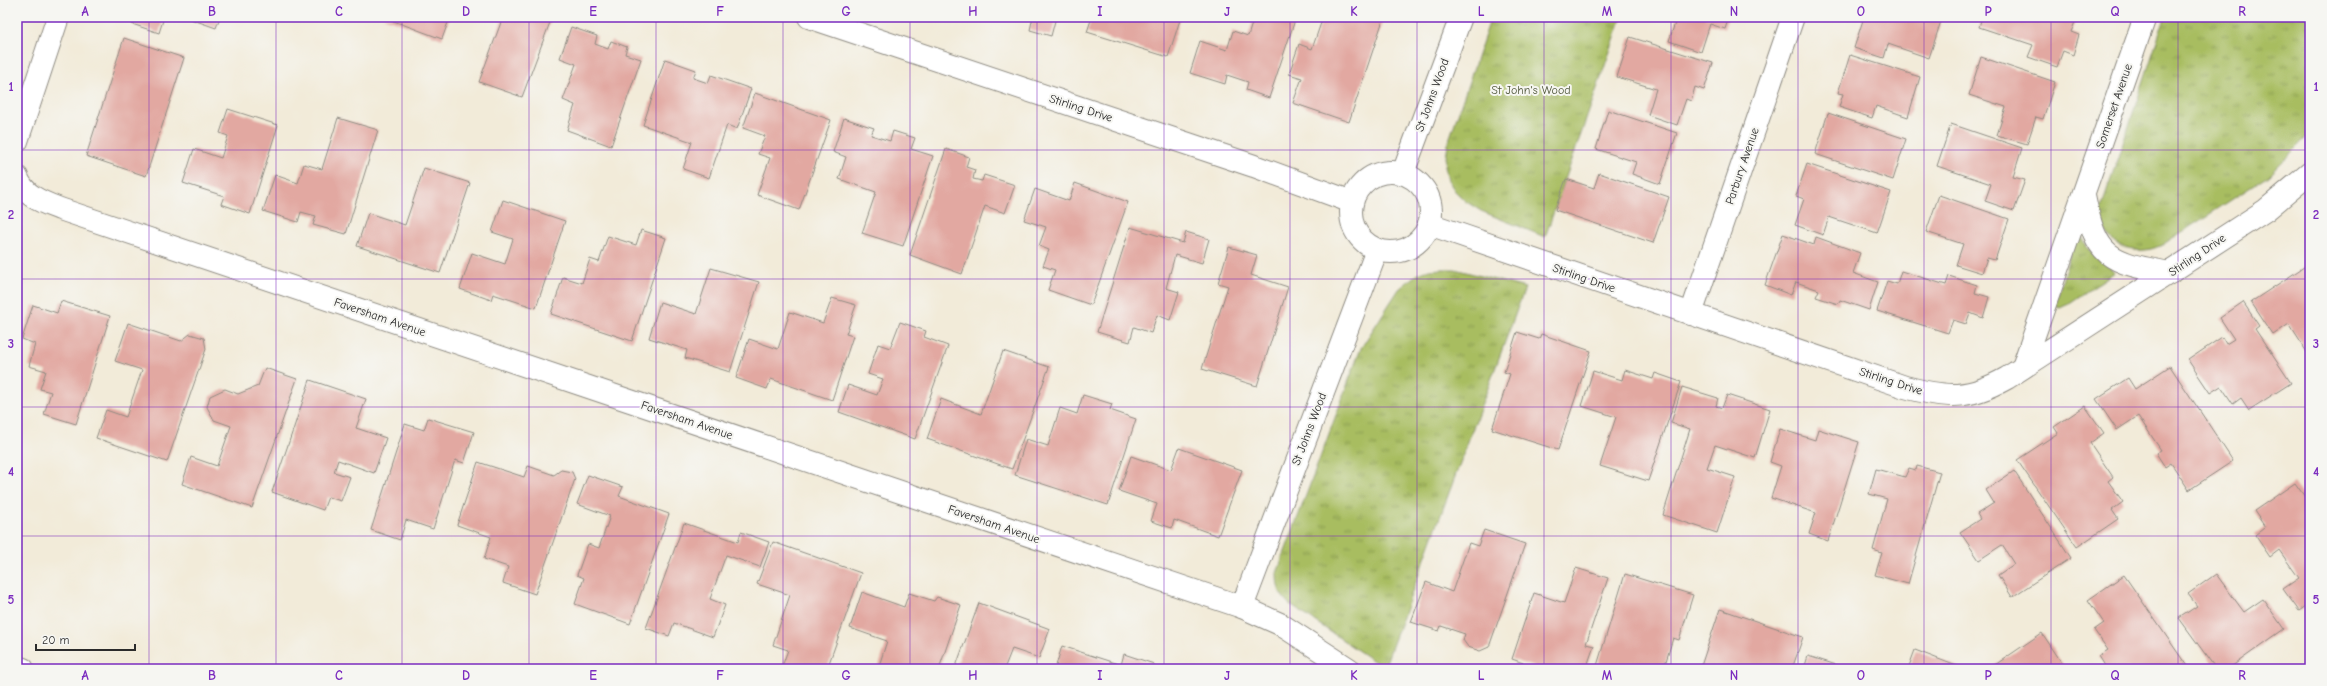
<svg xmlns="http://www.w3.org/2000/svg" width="2327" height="686" viewBox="0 0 2327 686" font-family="'Comic Neue',sans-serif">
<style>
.grass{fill:url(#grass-tufts);stroke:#6a7446}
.building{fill:#e2a8a1}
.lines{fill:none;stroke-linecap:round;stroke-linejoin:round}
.minor-casing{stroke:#8e8b82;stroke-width:24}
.minor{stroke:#fff;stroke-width:22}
.grid{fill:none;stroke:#7b2cbf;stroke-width:1;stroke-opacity:0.55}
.labels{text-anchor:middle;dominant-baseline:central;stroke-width:4;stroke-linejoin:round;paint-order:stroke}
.park-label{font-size:12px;fill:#50573b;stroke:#f6f6f2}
.street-label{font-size:12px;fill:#2b2b2b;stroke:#f6f6f2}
.neatline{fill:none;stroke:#7b2cbf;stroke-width:1.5}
.grid-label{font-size:13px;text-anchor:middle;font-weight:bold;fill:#7b2cbf}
</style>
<defs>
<pattern id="grass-tufts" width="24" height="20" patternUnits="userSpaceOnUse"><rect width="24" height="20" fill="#a8bd61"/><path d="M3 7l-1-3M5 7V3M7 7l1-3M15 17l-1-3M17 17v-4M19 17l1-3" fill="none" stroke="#899a50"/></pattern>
</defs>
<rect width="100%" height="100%" fill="#f6f6f2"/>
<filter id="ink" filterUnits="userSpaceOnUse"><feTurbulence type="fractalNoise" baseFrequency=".025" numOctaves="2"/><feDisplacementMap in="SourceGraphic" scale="8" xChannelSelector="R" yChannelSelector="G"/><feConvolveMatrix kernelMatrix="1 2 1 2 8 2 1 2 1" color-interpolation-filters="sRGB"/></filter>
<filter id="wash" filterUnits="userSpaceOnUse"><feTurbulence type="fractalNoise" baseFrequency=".012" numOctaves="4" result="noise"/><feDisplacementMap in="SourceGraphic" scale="16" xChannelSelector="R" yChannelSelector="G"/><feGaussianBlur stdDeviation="0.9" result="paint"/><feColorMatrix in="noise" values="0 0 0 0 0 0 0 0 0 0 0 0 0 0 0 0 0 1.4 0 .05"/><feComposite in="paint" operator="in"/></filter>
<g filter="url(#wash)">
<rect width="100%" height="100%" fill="#f2ebd9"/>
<!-- grass -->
<g class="grass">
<path d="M1491,17h131l-77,220 -64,-26 -16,-10 -10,-10 -7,-11 -3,-14 3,-23z"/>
<path d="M2165,17h145v117l-42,42 -106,69c-29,14 -59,0 -62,-33z"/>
<path d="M2078,227l11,24 26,21 -44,30 -11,5 -5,-2z"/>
<path d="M1442,269h13l70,19 -141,380 -95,-64c-10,-10 -12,-17 -12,-31l84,-225 38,-59 18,-15 12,-4z"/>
</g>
<g id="blocks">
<!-- building -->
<g class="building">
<path d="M135,17h29l-5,16 -27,-9z"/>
<path d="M185,17h35l-4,11z"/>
<path d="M383,17h67l-8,22z"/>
<path d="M503,17h49l-30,80 -43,-15z"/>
<path d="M1033,17h23l-5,19 -21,-6z"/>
<path d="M1092,17h89l-13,40 -81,-25z"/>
<path d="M1254,17h42l-27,81 -23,-8 2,-8 -21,-7 -2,9 -35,-11 10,-32 27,9 6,-19 15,5z"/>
<path d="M1323,17h61l-35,105 -56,-19 9,-25 -13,-4 10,-30 13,5z"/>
<path d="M1677,17h52l-4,12 -15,-5 -9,28 -32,-11z"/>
<path d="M1864,17h66l11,4 -12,37 -41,-14 -4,14 -30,-10z"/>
<path d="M1982,17h95l-6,15 8,3 -6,20 -10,-4 -6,16 -29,-10 5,-12 -54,-18z"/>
<path d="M571,27l26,9 -2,8 13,5 3,-8 16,6 -2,7 16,5 -30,87 -44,-16 8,-25 -12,-5 13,-36 -16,-6z"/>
<path d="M1630,37l83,26 -9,27 -9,-3 -4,14 -5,-2 -9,26 -29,-10 8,-26 -39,-12z"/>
<path d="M124,38l60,20 -38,118 -60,-20z"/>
<path d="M1850,55l70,22 -12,40 -32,-11 -4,12 -33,-11 4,-13 -5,-1z"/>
<path d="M1981,57l74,25 -12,37 -7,-2 -9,27 -30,-9 9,-28 -37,-12z"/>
<path d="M665,59l31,11 -3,8 15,5 3,-8 40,14 -14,40 -10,-4 -18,53 -26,-9 9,-27 -49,-17z"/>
<path d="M755,93l76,27 -32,90 -42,-15 13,-37 -12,-4 7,-18 -22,-8z"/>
<path d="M228,109l50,16 -28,89 -29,-10 3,-8 -41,-13 11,-34 27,9 7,-22 -8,-3z"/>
<path d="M1608,110l69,23 -17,51 -28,-10 4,-12 -40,-13z"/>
<path d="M1828,113l78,26 -13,41 -78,-26z"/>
<path d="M338,118l40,12 -32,104 -33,-9 3,-9 -15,-4 -3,10 -35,-11 12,-36 23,8 6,-19 18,5z"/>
<path d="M844,118l30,10 -3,7 19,6 3,-10 22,7 -4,11 22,7 -30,90 -41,-13 14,-41 -37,-13 7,-22 -13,-5z"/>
<path d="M1951,124l71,24 -9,29 12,3 -11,31 -29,-10 6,-17 -54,-18z"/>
<path d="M946,149l23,8 -3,10 9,3 -2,9 9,2 2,-6 31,10 -10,28 -20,-7 -23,68 -52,-19z"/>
<path d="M1807,164l84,28 -14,41 -48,-16 -6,18 -28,-10 9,-26 -8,-3z"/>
<path d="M424,168l46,15 -30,90 -83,-27 11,-33 37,12z"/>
<path d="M1599,173l70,24 -16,46 -98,-33 11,-31 28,9z"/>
<path d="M1075,183l53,19 -37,103 -43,-15 7,-20 -12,-4 6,-16 -10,-4 7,-19 -22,-7 11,-31 34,12z"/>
<path d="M1939,195l70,24 -14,41 -8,-2 -5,15 -26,-8 7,-21 -37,-12z"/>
<path d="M503,200l62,21 -29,87 -43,-14 -2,6 -31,-11 12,-36 33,11 8,-25 -21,-7z"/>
<path d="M1130,227l53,16 3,-11 23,7 -7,24 -27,-8 -9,33 13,4 -9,28 -13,-5 -6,18 -17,-6 -4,15 -33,-10z"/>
<path d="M641,230l25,8 -34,103 -81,-27 12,-37 19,6 8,-24 9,3 9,-26 28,9z"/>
<path d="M1783,234l31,11 2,-8 44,16 -7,20 25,9 -9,28 -29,-10 -2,4 -22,-7 3,-7 -23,-8 -5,13 -26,-10z"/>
<path d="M1229,247l28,8 -6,20 37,12 -31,99 -55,-17 26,-83 -10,-3z"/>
<path d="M2310,263v94l-21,-33 -16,11 -22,-33z"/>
<path d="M711,268l48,14 -29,90 -45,-14 2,-8 -38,-12 11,-36 36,12z"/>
<path d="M1901,271l45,14 3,-9 28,9 -2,8 14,4 -6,21 -13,-5 -4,11 -13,-4 -5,13 -71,-22 10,-30 10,3z"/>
<path d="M832,298l24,7 -10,29 7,2 -21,64 -61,-21 -4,10 -31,-11 13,-39 29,10 12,-37 33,11z"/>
<path d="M61,301l49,15 -34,108 -32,-10 7,-22 -11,-3 6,-18 -17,-5 6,-22 -13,-5 11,-34 24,8z"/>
<path d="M2243,302l16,24 -4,3 36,54 -42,27 -8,-12 -8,6 -12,-18 -11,7 -22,-33 34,-23 4,7 8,-5 -14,-21z"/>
<path d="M900,322l26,9 -2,6 24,9 -33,93 -76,-27 9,-27 29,10 6,-16 -15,-5 10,-30 12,4z"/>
<path d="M128,323l53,18 9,-7 14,4 2,11 -39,113 -71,-24 10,-28 20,7 16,-47 -27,-9z"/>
<path d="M1517,332l22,7 2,-5 50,17 -33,99 -66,-21 18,-55 -6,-2z"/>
<path d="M1003,351l46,16 -37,102 -85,-30 14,-40 40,15z"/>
<path d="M2170,366l63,95 -44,29 -18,-27 -6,4 -9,-14 5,-3 -23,-34 -21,14 -21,-31 32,-21 7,11z"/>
<path d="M265,368l32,11 -45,129 -70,-24 9,-27 26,9 14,-40 -17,-6 -7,-13 3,-11 15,-7 13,5 20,-8z"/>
<path d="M1625,370l28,9 2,-6 26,9 -33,99 -48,-15 16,-49 -34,-11 11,-35 29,9z"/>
<path d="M310,380l56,19 -10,29 30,10 -12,35 -36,-13 -4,12 16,5 -9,24 -13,-4 -5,13 -51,-18z"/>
<path d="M1682,387l36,11 -2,8 6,2 5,-13 43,14 -15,49 -40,-13 -8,23 28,9 -18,56 -54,-18 27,-86 -19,-6z"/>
<path d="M1083,395l29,9 -2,6 26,9 -28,86 -93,-30 11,-36 22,7 12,-38 17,6z"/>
<path d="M2085,406l19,27 -14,10 23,34 -5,4 15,21 -11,8 6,9 -41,28 -60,-87 41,-27 -4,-6z"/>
<path d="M428,418l46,14 -10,31 -9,-3 -22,69 -27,-9 -6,20 -29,-10 34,-106 19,6z"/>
<path d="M1780,429l35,11 3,-11 41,13 -31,99 -19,-7 7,-21 -45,-15 10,-32 -11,-4z"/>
<path d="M1179,448l63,22 -24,66 -44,-16 -2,8 -21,-7 6,-17 -38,-13 12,-35 40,14z"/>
<path d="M478,462l46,15 4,-11 26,9 7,-5 11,2 3,7 -40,115 -32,-11 5,-16 -24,-8 7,-22 -34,-12z"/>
<path d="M1917,466l23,6 -32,112 -33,-9 7,-22 -9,-3 14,-51 -18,-5 7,-25 29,8 4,-9 7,2z"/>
<path d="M2014,471l57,87 -59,39 -14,-22 16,-11 -12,-19 -23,15 -19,-28 20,-13 -3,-5 17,-11 -8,-13z"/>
<path d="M588,475l35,12 -4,9 50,18 -39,110 -55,-20 9,-26 -7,-3 11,-31 11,4 11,-32 -33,-12z"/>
<path d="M2295,483l15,21v99l-11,8 -16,-22 16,-11 -20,-28 -9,7 -15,-22 10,-8 -11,-16z"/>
<path d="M684,523l54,19 3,-10 28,10 -9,25 -34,-12 -16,44 15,6 -12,32 -39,-14 -5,13 -23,-8z"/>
<path d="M1484,530l41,14 -36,103 -9,4 -12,-4 -5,-7 2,-6 -24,-8 -2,5 -28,-9 15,-40 26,10 17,-49 9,3z"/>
<path d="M773,542l88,31 -34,96h-46l7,-19 -15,-5 17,-50 -33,-11z"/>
<path d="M1576,568l32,10 -22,66 8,2 -8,23h-46l-28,-10 22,-66 30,10z"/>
<path d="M1625,574l68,21 -14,45 -6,-2 -9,30 -11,-3 -1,4h-56z"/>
<path d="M2216,574l28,38 19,-13 21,30 -56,40h-12l-37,-51 18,-12 -9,-12z"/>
<path d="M2124,575l65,94h-82l-8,-13 9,-6 -14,-20 10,-7 -16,-23z"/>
<path d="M862,592l42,15 5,-14 25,8 3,-4 24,8 -22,64h-61l9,-28 -37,-13z"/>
<path d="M979,603l71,26 -11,29 -27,-9 -8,20h-49z"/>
<path d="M1720,609l83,28 -11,32h-92z"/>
<path d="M2042,633l24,36h-77z"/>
<path d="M1062,646l59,19 3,-11 30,10 -1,5h-98z"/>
<path d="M1915,650l44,17 -1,2h-50z"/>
<path d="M1808,656l41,13h-45z"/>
</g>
</g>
</g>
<g filter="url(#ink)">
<use href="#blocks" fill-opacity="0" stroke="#8e8b82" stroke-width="1"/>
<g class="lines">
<!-- minor casing -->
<g class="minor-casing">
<g id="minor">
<path d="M809,17l445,149 98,36"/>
<path d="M17,141l41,-124"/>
<circle cx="1391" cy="212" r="40"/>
<path d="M1403,173l58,-156"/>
<path d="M17,177c7,19 25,25 43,32l1182,398 38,17 69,45"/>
<path d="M2084,195c12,64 25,67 86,78"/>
<path d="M1429,224l476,163c42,11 63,13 102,-9l259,-168 44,-37"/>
<path d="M1691,314l102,-297"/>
<path d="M2023,367l122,-350"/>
<path d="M1242,607l135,-357"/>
<path d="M17,667l6,2"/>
</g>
</g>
<!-- minor -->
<use href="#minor" class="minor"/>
</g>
</g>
<!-- grid -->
<path class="grid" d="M149,17v652M276,17v652M402,17v652M529,17v652M656,17v652M783,17v652M910,17v652M1037,17v652M1164,17v652M1290,17v652M1417,17v652M1544,17v652M1671,17v652M1798,17v652M1924,17v652M2051,17v652M2178,17v652M17,150h2293M17,279h2293M17,407h2293M17,536h2293"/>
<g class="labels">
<!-- park labels -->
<g class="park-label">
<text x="1531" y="90">St John's Wood</text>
</g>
<!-- street labels -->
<g class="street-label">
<text transform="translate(1432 95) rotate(-70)">St Johns Wood</text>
<text transform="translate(2114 106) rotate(-71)">Somerset Avenue</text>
<text transform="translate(1081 108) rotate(18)">Stirling Drive</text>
<text transform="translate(1742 166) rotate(-71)">Parbury Avenue</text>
<text transform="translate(2197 255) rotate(-34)">Stirling Drive</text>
<text transform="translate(1584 278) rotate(19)">Stirling Drive</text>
<text transform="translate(380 317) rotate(19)">Faversham Avenue</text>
<text transform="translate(1891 381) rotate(18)">Stirling Drive</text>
<text transform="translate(687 420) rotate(19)">Faversham Avenue</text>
<text transform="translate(1309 429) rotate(-69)">St Johns Wood</text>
<text transform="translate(994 524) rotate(19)">Faversham Avenue</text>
</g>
</g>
<!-- margin -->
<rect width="2327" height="686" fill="none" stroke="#f6f6f2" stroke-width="44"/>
<!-- scale -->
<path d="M36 644v6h99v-6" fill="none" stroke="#2b2b2b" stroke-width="2"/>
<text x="42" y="644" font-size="12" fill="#2b2b2b" stroke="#f6f6f2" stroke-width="3" paint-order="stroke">20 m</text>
<rect x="22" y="22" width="2283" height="642" class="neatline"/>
<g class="grid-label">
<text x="85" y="16">A</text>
<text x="212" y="16">B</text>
<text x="339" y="16">C</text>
<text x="466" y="16">D</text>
<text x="593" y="16">E</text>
<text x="720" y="16">F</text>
<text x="846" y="16">G</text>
<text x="973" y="16">H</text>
<text x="1100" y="16">I</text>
<text x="1227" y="16">J</text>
<text x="1354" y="16">K</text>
<text x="1481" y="16">L</text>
<text x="1607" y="16">M</text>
<text x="1734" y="16">N</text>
<text x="1861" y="16">O</text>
<text x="1988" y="16">P</text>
<text x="2115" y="16">Q</text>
<text x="2242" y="16">R</text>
<text x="11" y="91">1</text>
<text x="2316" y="91">1</text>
<text x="11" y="219">2</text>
<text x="2316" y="219">2</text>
<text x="11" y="348">3</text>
<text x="2316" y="348">3</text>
<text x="11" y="476">4</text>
<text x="2316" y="476">4</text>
<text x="11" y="604">5</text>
<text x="2316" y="604">5</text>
<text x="85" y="680">A</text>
<text x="212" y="680">B</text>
<text x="339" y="680">C</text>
<text x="466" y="680">D</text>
<text x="593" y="680">E</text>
<text x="720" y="680">F</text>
<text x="846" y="680">G</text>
<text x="973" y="680">H</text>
<text x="1100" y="680">I</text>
<text x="1227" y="680">J</text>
<text x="1354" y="680">K</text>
<text x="1481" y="680">L</text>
<text x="1607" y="680">M</text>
<text x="1734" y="680">N</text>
<text x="1861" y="680">O</text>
<text x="1988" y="680">P</text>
<text x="2115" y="680">Q</text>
<text x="2242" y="680">R</text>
</g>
</svg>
